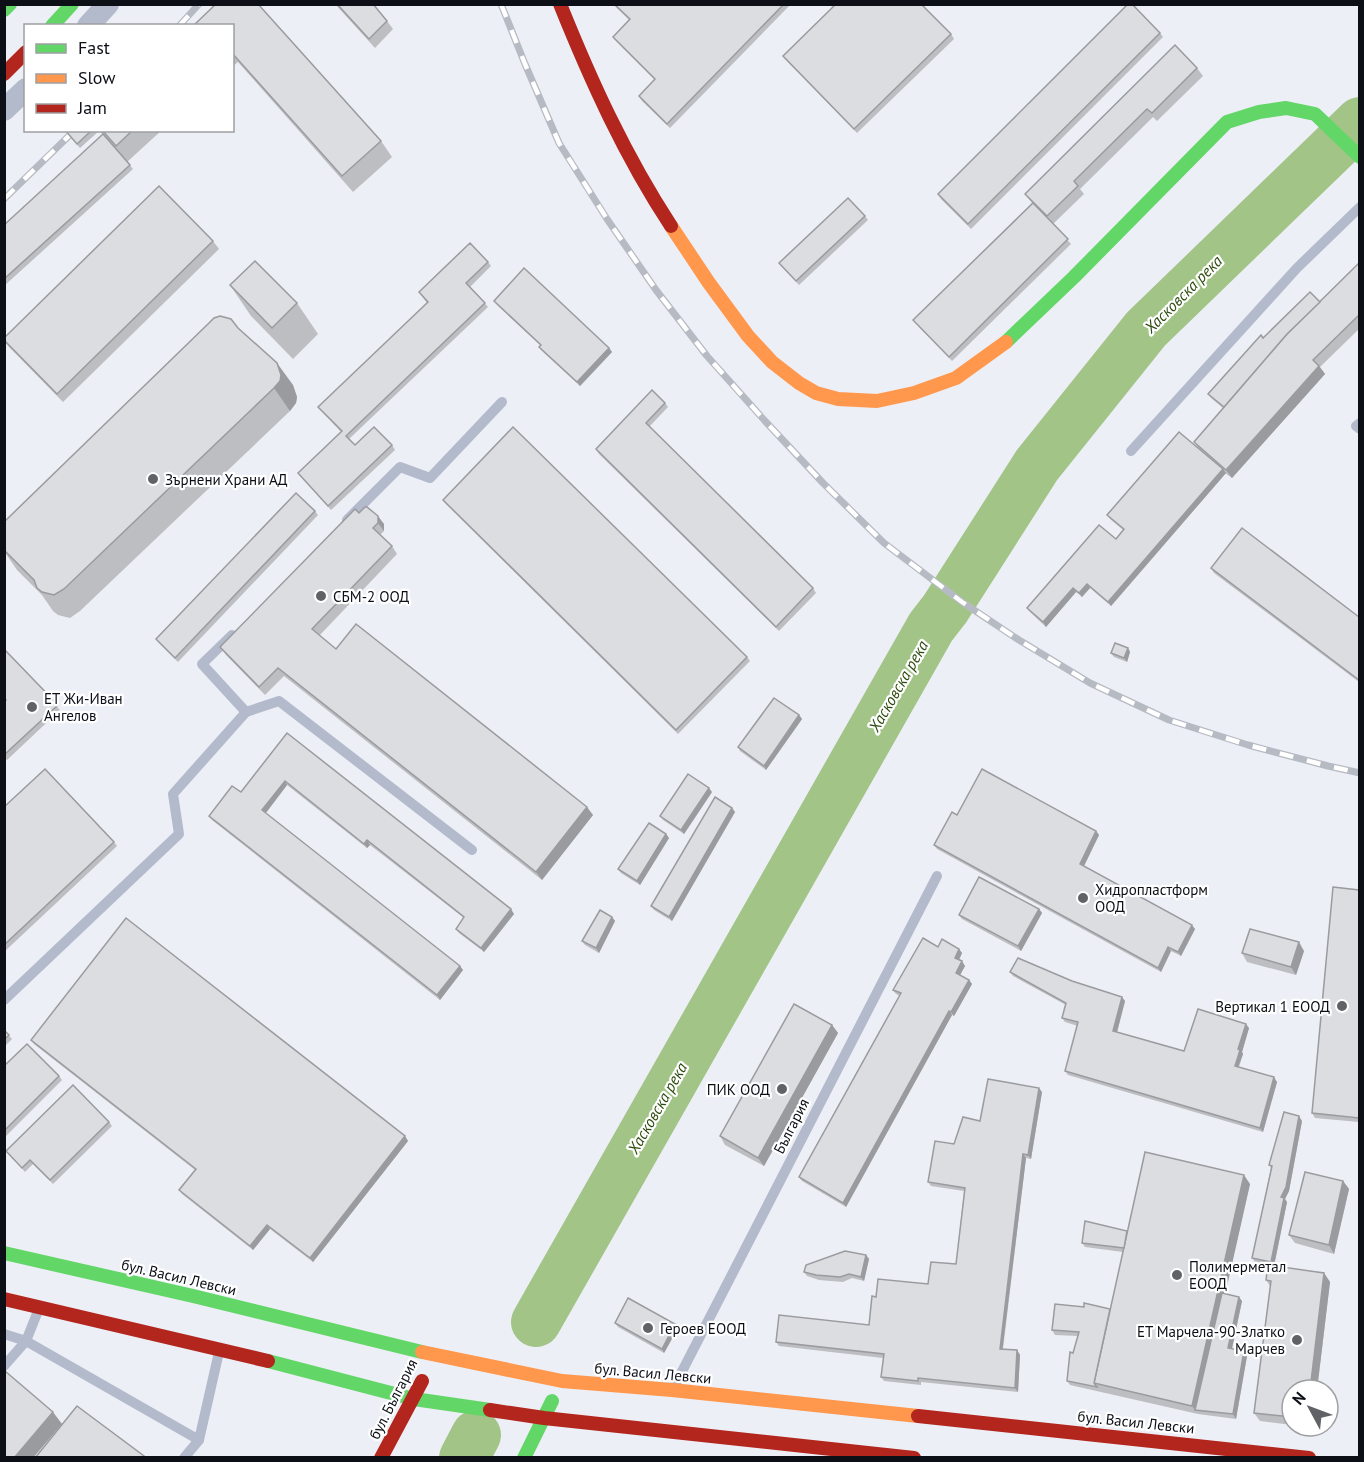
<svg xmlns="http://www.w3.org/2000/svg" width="1364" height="1462" viewBox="0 0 1364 1462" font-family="'PT Sans',sans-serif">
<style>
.built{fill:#edeff6;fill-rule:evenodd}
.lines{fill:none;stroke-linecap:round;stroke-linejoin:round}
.river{stroke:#a2c487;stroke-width:50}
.lane{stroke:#b3bacb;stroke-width:10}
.street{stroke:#b3bacb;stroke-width:22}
.fast{stroke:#63d668;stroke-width:14}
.slow{stroke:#ff974d;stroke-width:14}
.jam{stroke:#b3261e;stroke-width:14}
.rail-casing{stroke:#b6bac3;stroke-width:7}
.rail{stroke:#fff;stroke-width:4.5;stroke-dasharray:14;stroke-linecap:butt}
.wall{fill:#bdbec2}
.shaded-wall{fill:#9a9b9e}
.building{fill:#dcdde1;stroke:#9a9b9e;stroke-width:1.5}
.poi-dot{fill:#606266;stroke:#fff;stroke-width:2}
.labels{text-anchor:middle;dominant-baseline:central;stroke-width:4.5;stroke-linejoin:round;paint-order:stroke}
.poi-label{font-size:15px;fill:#0c0f16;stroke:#fff;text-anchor:start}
.street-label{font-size:15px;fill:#0c0f16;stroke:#fff}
.water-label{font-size:16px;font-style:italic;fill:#2c4b0c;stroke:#fff}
</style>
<rect width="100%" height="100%" fill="#fbfbfb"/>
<!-- built -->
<path class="built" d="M5,5h1354v1452l-1354,1zM26,26h206v104h-206zM1292,1390h36v36h-36z"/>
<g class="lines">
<!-- river -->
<g class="river">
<path d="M536,1322l395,-695 14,-18 92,-144 109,-136 214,-207"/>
<path d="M464,1458l12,-23"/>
</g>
<!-- lane -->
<g class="lane">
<path d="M1360,423l-4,3 4,3"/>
<path d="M1131,451l166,-183 63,-61"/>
<path d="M347,520l53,-53 30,11 72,-76"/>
<path d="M246,712l33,-11 193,149"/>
<path d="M4,1000l175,-166 -6,-40 73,-82 -44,-48 30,-29"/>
<path d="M4,1334l22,7 173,99 20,-88"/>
<path d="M4,1366l22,-25 12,-30"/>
<path d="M674,1387l263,-511"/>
<path d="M184,1458l15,-18"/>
</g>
<!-- street -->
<g class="street">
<path d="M88,26l20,-22"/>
<path d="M4,110l22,-21"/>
</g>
<!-- fast -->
<g class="fast">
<path d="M4,10l6,-6"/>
<path d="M52,26l20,-22"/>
<path d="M1006,342l68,-65 153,-155 32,-10 27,-4 29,6 45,43"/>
<path d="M4,1253l189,43 229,56"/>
<path d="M268,1361l146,38 76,11"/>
<path d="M524,1458l28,-57"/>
</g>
<!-- slow -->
<g class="slow">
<path d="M671,226l38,57 39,53 24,26 27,21 17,10 22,6 39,2 37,-8 42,-15 50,-36"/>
<path d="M422,1352l140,29 110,9 246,26"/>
</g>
<!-- jam -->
<g class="jam">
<path d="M560,4c31,77 65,152 111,222"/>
<path d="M4,74l22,-22"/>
<path d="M4,1299l264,62"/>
<path d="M490,1410l54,8 370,40"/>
<path d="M918,1416l391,42"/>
<path d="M381,1458l41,-77"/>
</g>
<!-- rail casing -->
<g class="rail-casing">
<g id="rail">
<path d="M501,4l24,60 34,79 48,76 49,71 51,66 58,65 58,62 61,60 78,59 57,38 71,43 79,37 79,25 80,21 32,7"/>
<path d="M179,26l20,-22"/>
<path d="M4,199l71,-69"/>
</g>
</g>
<!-- rail -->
<use href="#rail" class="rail"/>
</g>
<!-- wall -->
<g class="wall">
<path d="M335,4h38l14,17 6,8 -18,19z"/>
<path d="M613,4h178l-121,124 -28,-27 -3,-5 16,-16 -39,-39 -3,-4 16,-17z"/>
<path d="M232,26l149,115 11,16 -39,35 -115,-130 -6,5z"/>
<path d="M1160,33l3,4 -192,192 -30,-30 -3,-5z"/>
<path d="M951,34l3,5 -97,94 -71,-73 -3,-4z"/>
<path d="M1197,68l6,8 -46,45 -4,-4 -73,72 4,5 -31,30 18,20 -119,117 -39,-41 119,-117 -7,-9z"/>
<path d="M64,130h98l-35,32 6,7 -129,117v-61l99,-90 -4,-4 -19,17z"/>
<path d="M865,216l3,4 -69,65 -20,-22z"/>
<path d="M213,241l6,8 -156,153 -54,-55 -5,-6z"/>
<path d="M488,262l3,4 -21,21 18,20 -139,132 6,6h37l3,5 -64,60 -33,-37 43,-41 -23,-25 109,-104 -8,-11z"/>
<path d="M1359,263v66l-39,38 5,7 -93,104 -7,-5h1l-115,133 -21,-18 -8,9 -6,-5 -30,35 -16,-15 -3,-4 89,-69 7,-9 -13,-11 -3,-4 90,-69 -3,-4 29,-34 -12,-10 -3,-4 55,-56 57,-36z"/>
<path d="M230,285l67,18 21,31 -25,25 -42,-43z"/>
<path d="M494,301l115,47 3,4 -32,34 -38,-35 -3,-4 1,-2 -43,-40z"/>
<path d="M238,328l55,57 4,12 -1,6 -6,8 -210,200 -10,7 -12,-3 -5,-4 -11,-16 -25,-25 -13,-19v-29z"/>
<path d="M665,403l3,4 -19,20 164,161 3,5 -37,38 -180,-177 -3,-5z"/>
<path d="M443,500l304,157 3,4 -72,73 -232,-230z"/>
<path d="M315,511l3,4 -140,147 -19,-19 -3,-4z"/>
<path d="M359,513l25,11v7l-4,4 12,11 5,8 -78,82 17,13 257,166 -51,65 -258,-204 -19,19 -39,-40 -6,-8z"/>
<path d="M1211,568l148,49v65l-145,-109z"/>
<path d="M1128,648l2,4 -3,10 -13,-5 -3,-4z"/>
<path d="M4,649l56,61 -53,50 -3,-3v-55l2,-1 -2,-1z"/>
<path d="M799,715l3,4 -36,51 -26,-19 -2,-4z"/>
<path d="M287,733l227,181 -30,38 -25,-19 -3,-4 8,-11 -94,-73 -3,3 -80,-63 -21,28 197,157 -23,30 -228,-180 -3,-4 32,-24z"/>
<path d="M712,792l-28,42 -21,-14 -3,-4z"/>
<path d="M4,807l110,35 3,4 -113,106z"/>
<path d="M732,808l3,4 -63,109 -18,-11 -3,-4z"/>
<path d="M957,815l139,16 3,4 -15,31 111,63 -14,27 -10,-5 -10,21 -224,-123 -3,-4z"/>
<path d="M666,834l3,4 -29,47 -19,-12 -3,-4z"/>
<path d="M1359,890v232l-44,-4 -3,-5z"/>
<path d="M1039,909l3,4 -21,38 -59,-32 -3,-4z"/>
<path d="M612,917l3,4 -16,32 -14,-8 -3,-4z"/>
<path d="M938,947l21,2 3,4 -3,7 6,6 -5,9 9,5 3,4 -18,32 -2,-1 -106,192 -44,-26 -3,-4 101,-181 -4,-2 -3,-4z"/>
<path d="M1304,951l-8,24 -49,-13 -5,-9z"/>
<path d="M1010,972l62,9 53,20 -8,31 67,19 65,-23 -7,24 1,2 -4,13 38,15 -14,50 -195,-57 -3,-4 13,-45 -13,-4 -3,-4 4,-13 -53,-29z"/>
<path d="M832,1025l6,8 -74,133 -39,-21 -5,-9z"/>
<path d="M4,1030l8,9 -8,8z"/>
<path d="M31,1040l374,96 3,5 -95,121 -43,-33 -17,21 -71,-56 -3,-4 16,-20 -161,-126z"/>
<path d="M4,1066l55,10 3,4 -58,58z"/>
<path d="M1042,1092l-11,67 -5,-1 -23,191 14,1 3,5 -2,37 -97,-10v3l-37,-4 -3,-4 2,-19 -104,-12 -3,-4 93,-17 7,-28 52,-13 28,-20 8,-73 -33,-5 -3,-4 26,-38 26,-23z"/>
<path d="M1302,1121l-13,70 -4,8 2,3 -13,64 50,7 6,9 -13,108h-25v35l-32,-4 -6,-8 16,-127 -4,-6 5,-14 -16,-4 -3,-4 19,-90 -2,-3z"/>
<path d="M109,1122l3,4 -59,58 -20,-20 -8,8 -19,-21z"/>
<path d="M1343,1181l6,8 -15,65 -39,-11 -6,-8z"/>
<path d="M1250,1184l-25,110 17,7 -10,48 12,2 3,5 -11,63 -38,-5 -128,-29 -3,-4 11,-45 -23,-1 -3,-5 32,-23 26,2 13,-57 -38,-5 -3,-4 45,-12z"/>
<path d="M866,1255l3,4 -5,22 -12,-3 -9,4 -24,-2 -12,-4 -3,-4z"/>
<path d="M615,1323l63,5 -14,25 -46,-26z"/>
</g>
<!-- shaded-wall -->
<g class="shaded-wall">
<path d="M609,348l3,4 -32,34 -3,-4z"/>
<path d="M277,363l16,22 4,12 -1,6 -6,8 -16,-23z"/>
<path d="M1319,366l6,8 -93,104 -6,-8z"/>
<path d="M1223,469l3,4 -115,133 -3,-4z"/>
<path d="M378,516l6,8v7l-6,-8z"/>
<path d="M1087,584l3,4 -8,9 -3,-4z"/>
<path d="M1073,588l3,4 -30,35 -3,-5z"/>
<path d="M1128,648l2,4 -3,10 -3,-4z"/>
<path d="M799,715l3,4 -36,51 -2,-4z"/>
<path d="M285,781l2,4 -22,29 -3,-4z"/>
<path d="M709,788l3,4 -28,42 -3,-4z"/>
<path d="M587,807l6,8 -51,65 -6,-8z"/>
<path d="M732,808l3,4 -63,109 -3,-4z"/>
<path d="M1096,831l3,4 -16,33 -3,-4z"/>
<path d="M666,834l3,4 -29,47 -3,-4z"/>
<path d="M367,840l3,5 -3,3 -3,-4z"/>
<path d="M511,909l3,5 -30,38 -3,-4z"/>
<path d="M1039,909l3,4 -21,38 -3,-5z"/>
<path d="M612,917l3,4 -16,32 -3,-5z"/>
<path d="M1192,925l3,4 -14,27 -3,-4z"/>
<path d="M1299,942l5,9 -8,24 -5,-8z"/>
<path d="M1168,947l3,4 -10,21 -3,-4z"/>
<path d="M959,949l3,4 -4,9 -3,-4z"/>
<path d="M962,961l3,5 -6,11 -3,-4z"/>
<path d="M460,966l3,4 -23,30 -3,-5z"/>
<path d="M969,980l3,4 -18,32 -3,-4z"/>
<path d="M1122,997l3,4 -9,35 -3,-5z"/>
<path d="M949,1011l3,4 -106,192 -3,-4z"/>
<path d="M1246,1024l3,4 -7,24 1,2 -6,16 -2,-4 3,-17z"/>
<path d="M832,1025l6,8 -74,133 -6,-8z"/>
<path d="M1274,1077l3,5 -14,50 -3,-4z"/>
<path d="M1039,1088l3,4 -11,67 -3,-4z"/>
<path d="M1299,1116l3,5 -13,70 -4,8 2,3 -13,64 -3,-4 10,-65z"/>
<path d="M405,1136l3,5 -95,121 -3,-4z"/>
<path d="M1023,1154l3,4 -24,195 -2,-4z"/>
<path d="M1244,1175l6,9 -51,227 -4,-1 -3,-4z"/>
<path d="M1343,1181l6,8 -15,65 -5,-9z"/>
<path d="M267,1225l3,4 -17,21 -3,-4z"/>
<path d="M866,1255l3,4 -5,22 -3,-4z"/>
<path d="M1324,1273l6,9 -13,108h-7z"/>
<path d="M1239,1297l3,4 -11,52 -3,-5z"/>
<path d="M675,1324l3,4 -14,25 -2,-4z"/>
<path d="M1017,1350l3,5 -2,37 -3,-4z"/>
<path d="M1244,1351l3,5 -11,63 -3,-5z"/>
<path d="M53,1412l9,12 -29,34h-19z"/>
</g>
<!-- building -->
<g class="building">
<path d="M216,4h42l123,137 -39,35 -110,-123v-27h-39z"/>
<path d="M337,4h36l14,17 -18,18z"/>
<path d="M614,4h170l-117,120 -28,-28 16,-17 -42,-42 17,-18z"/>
<path d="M836,4h85l30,30 -97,95 -71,-73z"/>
<path d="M1128,4h4l28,29 -192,191 -30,-30z"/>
<path d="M1175,45l22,23 -45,45 -5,-4 -73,72 4,5 -31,30 -22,-22z"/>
<path d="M65,130h27l-15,14z"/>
<path d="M102,130h31l-17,16z"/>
<path d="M103,134l27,31 -126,114v-54z"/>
<path d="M159,186l54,55 -156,153 -53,-54v-2z"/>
<path d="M848,198l17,18 -69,65 -17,-18z"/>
<path d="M1033,203l35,36 -119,118 -36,-37z"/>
<path d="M470,243l18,19 -22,21 19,20 -139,133 9,9 19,-18 18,18 -64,61 -30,-33 44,-42 -24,-24 110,-105 -9,-10z"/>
<path d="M255,261l42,42 -25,25 -42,-43z"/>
<path d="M1359,263v52l-46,45 6,6 -93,104 -32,-28 93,-108z"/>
<path d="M524,268l85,80 -32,34 -38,-35 2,-2 -47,-44z"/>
<path d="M1310,292l10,10 -33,32 -63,73 -16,-13 53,-59 2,3z"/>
<path d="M220,316l11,3 7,9 39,35 4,12 -1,6 -6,7 -210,201 -10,6 -12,-3 -5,-4 -3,-8 -30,-30v-28l205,-199 5,-5z"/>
<path d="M652,390l13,13 -19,20 167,165 -37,39 -180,-178z"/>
<path d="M513,427l234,230 -71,73 -233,-230z"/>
<path d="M1179,432l44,37 -115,133 -21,-18 -8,9 -6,-5 -30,34 -16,-14 72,-83 17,14 8,-10 -17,-14z"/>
<path d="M296,493l19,18 -140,147 -19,-19z"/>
<path d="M365,507h2l11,9v7l-5,5 19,18 -80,83 24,20 20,-25 231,183 -51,65 -258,-204 -19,19 -39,-40 135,-138 4,4z"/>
<path d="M1242,528l117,89v63l-148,-112z"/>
<path d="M1115,643l13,5 -4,10 -13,-5z"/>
<path d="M4,649l54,56 -54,50v-53l2,-2 -2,-1z"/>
<path d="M774,698l25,17 -35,51 -26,-19z"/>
<path d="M287,733l224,176 -30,39 -25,-19 8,-12 -97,-77 -3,4 -79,-63 -23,29 198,156 -23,29 -228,-179 23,-30 9,6z"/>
<path d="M45,769l69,73 -110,103v-138z"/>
<path d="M982,769l114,62 -16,33 112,61 -14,27 -10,-5 -10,21 -224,-123 18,-33 5,3z"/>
<path d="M688,774l21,14 -28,42 -21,-14z"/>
<path d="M715,797l17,11 -63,109 -18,-11z"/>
<path d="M649,823l17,11 -29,47 -19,-12z"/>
<path d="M979,877l60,32 -21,37 -59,-31z"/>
<path d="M1333,887l26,3v228l-47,-5z"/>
<path d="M600,910l12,7 -16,31 -14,-7z"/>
<path d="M126,918l279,218 -95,122 -43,-33 -17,21 -71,-56 17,-21 -165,-129z"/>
<path d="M1250,929l49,13 -8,25 -49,-14z"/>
<path d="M923,938l15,9 4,-8 17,10 -4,9 7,3 -6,12 13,7 -18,32 -2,-1 -106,192 -44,-26 102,-184 -8,-3z"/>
<path d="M1018,958l54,23 50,16 -9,34 71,20 14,-42 48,15 -8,25 2,1 -5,16 39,11 -14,51 -195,-57 13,-49 -16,-4 4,-15 -56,-31z"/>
<path d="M794,1004l38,21 -74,133 -38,-22z"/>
<path d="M4,1030l5,5 -5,5z"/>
<path d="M27,1044l32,32 -55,55v-65z"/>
<path d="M988,1079l51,9 -11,67 -5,-1 -23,195 17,1 -2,38 -97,-10v3l-37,-4 3,-23 -108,-12 3,-27 90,10 3,-29 4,1 2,-18 50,5 3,-22 25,2 9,-76 -37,-6 7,-41 19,3 9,-27 17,4z"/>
<path d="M73,1085l36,37 -59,58 -20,-20 -8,8 -16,-17z"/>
<path d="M1284,1112l15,4 -13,71 -5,10 3,1 -13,64 -19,-4 20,-92 -3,-1z"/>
<path d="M1145,1152l99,23 -52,231 -98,-23z"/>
<path d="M1305,1172l38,9 -14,64 -40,-10z"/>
<path d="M1085,1221l42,10 -3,17 -42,-5z"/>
<path d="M845,1251l21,4 -5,22 -12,-3 -9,3 -24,-2 -12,-3 2,-7z"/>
<path d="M1268,1265l56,8 -14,117h-18v27l-38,-4 17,-132 -5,-1z"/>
<path d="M1222,1293l17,4 -11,51 16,3 -11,63 -38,-4z"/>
<path d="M628,1298l47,26 -13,25 -47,-26z"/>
<path d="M1084,1303l26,6 -16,74 3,4 -30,-6 3,-29 3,1 6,-21 -27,-2 3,-26 29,3z"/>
<path d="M5,1371l48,41 -39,46h-10z"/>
<path d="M77,1406l67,50 -1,2h-108z"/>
</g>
<!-- markers -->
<g class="poi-dot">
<circle cx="153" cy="479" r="6"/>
<circle cx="321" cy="596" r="6"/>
<circle cx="32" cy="707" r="6"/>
<circle cx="1083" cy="898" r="6"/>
<circle cx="1342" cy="1006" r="6"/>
<circle cx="782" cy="1089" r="6"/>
<circle cx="1177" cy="1275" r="6"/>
<circle cx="648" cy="1328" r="6"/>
<circle cx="1297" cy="1340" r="6"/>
</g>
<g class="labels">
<!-- poi labels -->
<g class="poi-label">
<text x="165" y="479">Зърнени Храни АД</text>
<text x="333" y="596">СБМ-2 ООД</text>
<text x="44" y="698">ЕТ Жи-Иван<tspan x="44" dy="17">Ангелов</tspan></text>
<text x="1095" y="889">Хидропластформ<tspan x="1095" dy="17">ООД</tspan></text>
<text x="1330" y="1006" text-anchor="end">Вертикал 1 ЕООД</text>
<text x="770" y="1089" text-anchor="end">ПИК ООД</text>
<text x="1189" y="1266">Полимерметал<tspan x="1189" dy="17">ЕООД</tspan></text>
<text x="660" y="1328">Героев ЕООД</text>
<text x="1285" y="1331" text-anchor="end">ЕТ Марчела-90-Златко<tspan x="1285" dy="17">Марчев</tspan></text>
</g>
<!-- street labels -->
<g class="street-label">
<text transform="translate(791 1126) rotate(-63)">България</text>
<text transform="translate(179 1277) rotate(13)">бул. Васил Левски</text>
<text transform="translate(653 1373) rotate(5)">бул. Васил Левски</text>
<text transform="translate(393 1399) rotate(-63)">бул. България</text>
<text transform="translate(1136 1422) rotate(6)">бул. Васил Левски</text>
</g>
<!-- water labels -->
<g class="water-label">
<text transform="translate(1183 294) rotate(-45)">Хасковска река</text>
<text transform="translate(898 686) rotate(-60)">Хасковска река</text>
<text transform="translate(657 1108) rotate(-60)">Хасковска река</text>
</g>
</g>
<!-- border -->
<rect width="1364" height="1462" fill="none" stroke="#0c0f16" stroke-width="12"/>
<!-- legend -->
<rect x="24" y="24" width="210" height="108" fill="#ffffff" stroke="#9e9fa2" stroke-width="1.5"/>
<rect x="36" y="44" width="30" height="9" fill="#63d668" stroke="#9e9fa2" stroke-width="1.5"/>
<text x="78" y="54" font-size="18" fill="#0c0f16">Fast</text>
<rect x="36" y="74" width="30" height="9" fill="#ff974d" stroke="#9e9fa2" stroke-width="1.5"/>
<text x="78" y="84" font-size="18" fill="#0c0f16">Slow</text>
<rect x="36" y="104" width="30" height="9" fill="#b3261e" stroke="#9e9fa2" stroke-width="1.5"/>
<text x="78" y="114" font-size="18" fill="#0c0f16">Jam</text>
<!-- north arrow -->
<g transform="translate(1310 1408) rotate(311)"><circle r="28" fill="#ffffff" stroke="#9e9fa2" stroke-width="1.5"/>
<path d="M0-4.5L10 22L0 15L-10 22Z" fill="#606266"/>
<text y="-9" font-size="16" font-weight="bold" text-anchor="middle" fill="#0c0f16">N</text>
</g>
</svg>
